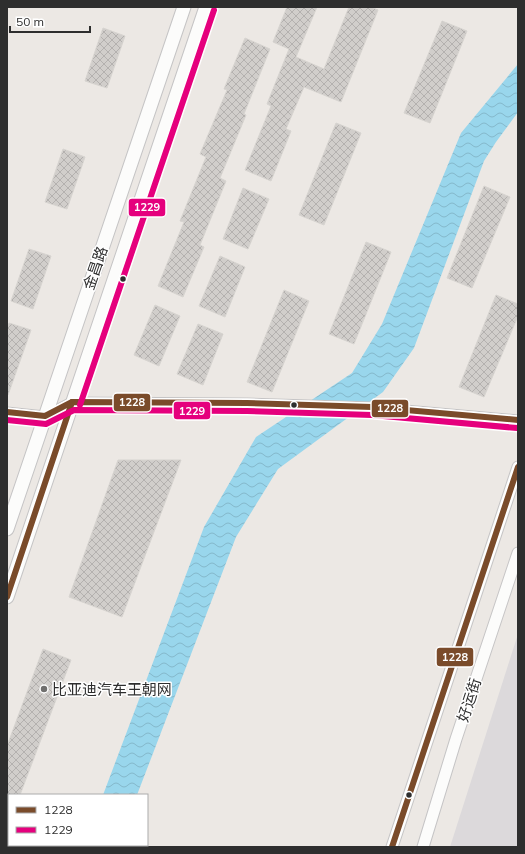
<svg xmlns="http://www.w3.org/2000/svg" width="525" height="854" viewBox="0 0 525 854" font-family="Mulish,'Noto Sans SC',sans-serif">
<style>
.industrial{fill:#dcd9db}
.water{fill:url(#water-waves)}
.building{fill:url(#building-cross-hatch);stroke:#d7d4d0}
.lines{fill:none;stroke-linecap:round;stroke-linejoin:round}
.minor-casing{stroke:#c5c4c5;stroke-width:11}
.tertiary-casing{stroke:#c5c4c5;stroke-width:13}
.secondary-casing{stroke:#c5c4c5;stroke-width:15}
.minor{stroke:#fcfcfb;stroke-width:9}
.tertiary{stroke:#fcfcfb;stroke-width:11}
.secondary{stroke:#fcfcfb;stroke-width:13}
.bus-1-casing{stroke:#fff;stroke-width:9}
.bus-2-casing{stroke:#fff;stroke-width:9}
.bus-1{stroke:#7a4b2a;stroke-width:6}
.bus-2{stroke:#e5007d;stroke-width:6}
.bus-dot{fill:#2e2e2e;stroke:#fff;stroke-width:1.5}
.poi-dot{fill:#706f6e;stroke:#fff;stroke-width:1.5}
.labels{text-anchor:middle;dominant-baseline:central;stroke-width:3;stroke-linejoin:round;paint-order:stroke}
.street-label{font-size:15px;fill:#2e2e2e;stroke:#fff}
.poi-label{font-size:15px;fill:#2e2e2e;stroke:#fff;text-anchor:start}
.line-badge{stroke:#fff;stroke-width:1.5}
.badge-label{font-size:11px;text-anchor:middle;font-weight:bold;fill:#fff}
</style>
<defs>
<pattern id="water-waves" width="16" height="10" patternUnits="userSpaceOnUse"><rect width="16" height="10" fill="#99d6ec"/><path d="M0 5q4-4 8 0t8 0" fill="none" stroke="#84b8cb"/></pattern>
<pattern id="building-cross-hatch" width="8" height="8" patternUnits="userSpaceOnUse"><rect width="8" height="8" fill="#d1cecb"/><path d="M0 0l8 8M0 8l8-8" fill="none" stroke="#b4b1af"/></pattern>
</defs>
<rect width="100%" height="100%" fill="#ece8e4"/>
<!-- industrial -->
<path class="industrial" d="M518,634v213h-68z"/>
<!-- water -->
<path class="water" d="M518,64v48l-22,30 -12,19 -70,187 -31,44 -105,77 -42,68 -99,258h-34l101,-268 52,-90 96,-64 30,-49 79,-191z"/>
<!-- building -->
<g class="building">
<path d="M287,7h30l-21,50 28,12 25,-62h22l7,3 -37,92 -37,-15 -18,42 5,2 -20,50 -26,-11 26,-64 -4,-2 22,-55 -16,-7z"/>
<path d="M442,21l25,10 -37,92 -26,-10z"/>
<path d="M103,28l22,8 -18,52 -22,-7z"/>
<path d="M245,38l25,11 -26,65 2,1 -26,63 6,3 -26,64 4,2 -21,50 -25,-11 26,-64 -4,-1 26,-64 -6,-3 27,-64 -3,-1z"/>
<path d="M336,123l25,10 -37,92 -25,-10z"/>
<path d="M63,149l22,8 -18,52 -22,-7z"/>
<path d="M484,186l26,11 -38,91 -25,-10z"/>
<path d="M243,188l26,11 -21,50 -25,-10z"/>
<path d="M366,242l25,10 -37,92 -25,-10z"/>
<path d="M29,249l22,7 -18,53 -22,-8z"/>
<path d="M220,256l25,11 -20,50 -26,-11z"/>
<path d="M284,290l25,11 -37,91 -25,-10z"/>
<path d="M496,295l22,9v12l-34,81 -25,-10z"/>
<path d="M155,305l25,11 -21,50 -25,-11z"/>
<path d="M9,323l22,7 -23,65h-1v-66z"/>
<path d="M198,324l25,10 -20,51 -26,-11z"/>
<path d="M118,460h63l-59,157 -53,-20z"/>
<path d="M43,649l28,11 -51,135h-13v-49z"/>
</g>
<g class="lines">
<!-- minor casing -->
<g class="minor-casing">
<path id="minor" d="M7,412l38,4 27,-14 175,1 125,4 146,13"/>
</g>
<!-- tertiary casing -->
<g class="tertiary-casing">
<g id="tertiary">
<path d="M392,847l126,-380"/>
<path d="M423,847l33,-108 62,-186"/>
</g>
</g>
<!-- secondary casing -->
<g class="secondary-casing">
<g id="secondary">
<path d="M7,529l177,-522"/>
<path d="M7,597l199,-590"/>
</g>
</g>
<!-- minor -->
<use href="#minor" class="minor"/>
<!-- tertiary -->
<use href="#tertiary" class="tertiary"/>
<!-- secondary -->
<use href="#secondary" class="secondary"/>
<!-- bus-1 casing -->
<g class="bus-1-casing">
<g id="bus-1">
<path d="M7,412l38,4 27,-14 175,1 125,4 146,13"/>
<path d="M7,597l65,-195"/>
<path d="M392,847l126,-380"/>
</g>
</g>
<!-- bus-2 casing -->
<g class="bus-2-casing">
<g id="bus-2">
<path d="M80,405l134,-395"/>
<path d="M7,420l39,4 28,-14 173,1 125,4 145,13"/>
</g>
</g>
<!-- bus-1 -->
<use href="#bus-1" class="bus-1"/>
<!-- bus-2 -->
<use href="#bus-2" class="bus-2"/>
</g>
<!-- markers -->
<g class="bus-dot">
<circle cx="123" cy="279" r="3.5"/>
<circle cx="294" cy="405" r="3.5"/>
<circle cx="409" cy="795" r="3.5"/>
</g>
<circle class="poi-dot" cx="44" cy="689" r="4"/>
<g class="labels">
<!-- street labels -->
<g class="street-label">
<text transform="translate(95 268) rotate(-71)">金昌路</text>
<text transform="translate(469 700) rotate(-72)">好运街</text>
</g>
<!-- poi labels -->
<g class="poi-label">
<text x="52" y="689">比亚迪汽车王朝网</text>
</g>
</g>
<g class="line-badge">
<rect x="128" y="198" width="38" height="19" rx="4" fill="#e5007d"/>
<rect x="113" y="393" width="38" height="19" rx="4" fill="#7a4b2a"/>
<rect x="371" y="399" width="38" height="19" rx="4" fill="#7a4b2a"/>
<rect x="173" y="401" width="38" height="19" rx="4" fill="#e5007d"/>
<rect x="436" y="647" width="38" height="20" rx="4" fill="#7a4b2a"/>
</g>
<g class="badge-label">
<text x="147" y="211">1229</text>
<text x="132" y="406">1228</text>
<text x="390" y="412">1228</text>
<text x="192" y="415">1229</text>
<text x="455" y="661">1228</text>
</g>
<!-- border -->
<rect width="525" height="854" fill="none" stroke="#2e2e2e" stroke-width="16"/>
<!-- legend -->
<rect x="8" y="794" width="140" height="52" fill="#ffffff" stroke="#ababab"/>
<rect x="16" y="807" width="20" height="6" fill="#7a4b2a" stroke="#ababab"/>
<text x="44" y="814" font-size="12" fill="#2e2e2e">1228</text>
<rect x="16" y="827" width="20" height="6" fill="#e5007d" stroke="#ababab"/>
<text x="44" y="834" font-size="12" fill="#2e2e2e">1229</text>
<!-- scale -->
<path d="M10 26v6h80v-6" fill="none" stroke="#2e2e2e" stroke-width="2"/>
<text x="16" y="26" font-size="12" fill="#2e2e2e" stroke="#ffffff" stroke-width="3" paint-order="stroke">50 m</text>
</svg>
